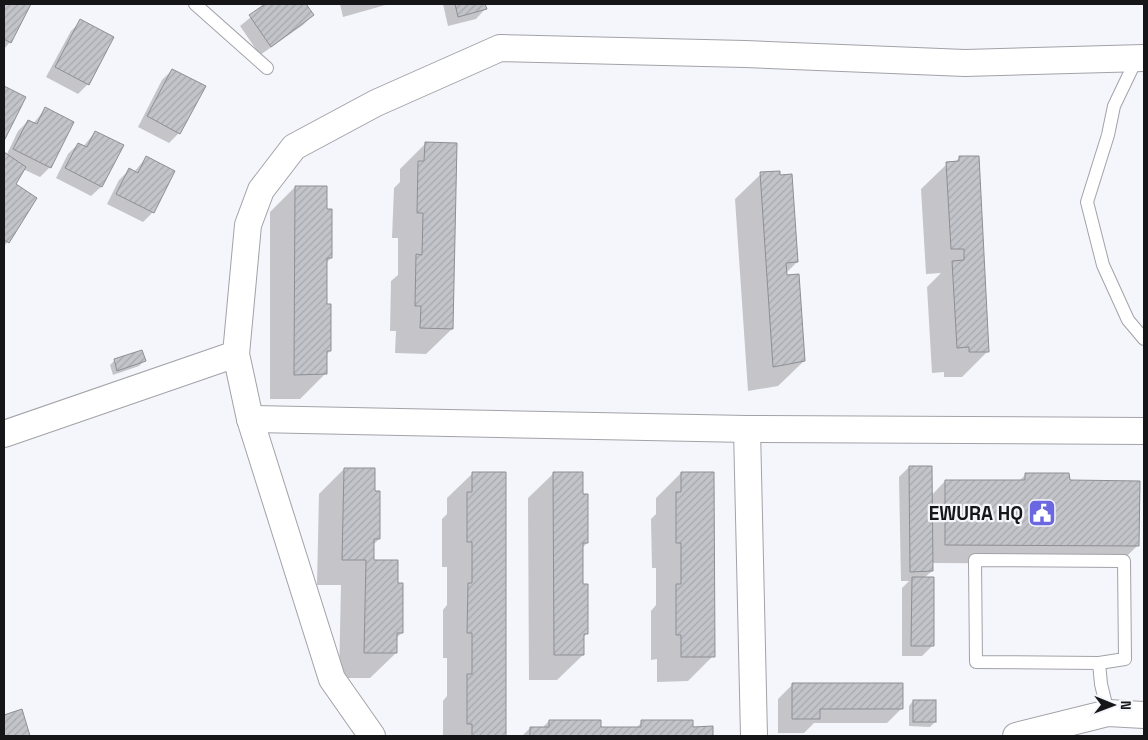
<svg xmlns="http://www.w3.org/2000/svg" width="1148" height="740" viewBox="0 0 1148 740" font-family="'Space Grotesk',sans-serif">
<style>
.shadow{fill:#0003}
.building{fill:url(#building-hatch);stroke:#8e8f95}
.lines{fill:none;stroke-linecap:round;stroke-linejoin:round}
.lane-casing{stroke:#a2a2a8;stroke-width:14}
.street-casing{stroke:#a2a2a8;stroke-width:28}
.lane{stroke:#fff;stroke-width:12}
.street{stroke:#fff;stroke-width:26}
.labels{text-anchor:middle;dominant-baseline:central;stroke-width:4.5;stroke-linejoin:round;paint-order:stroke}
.poi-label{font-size:19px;font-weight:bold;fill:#161618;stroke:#f5f6fc;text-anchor:end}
</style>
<defs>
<pattern id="building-hatch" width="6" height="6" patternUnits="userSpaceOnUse" patternTransform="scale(1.25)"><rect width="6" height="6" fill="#c3c4ca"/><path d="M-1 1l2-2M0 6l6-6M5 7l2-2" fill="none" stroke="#a7a8ad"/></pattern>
</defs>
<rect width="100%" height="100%" fill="#f5f6fc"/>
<!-- shadow -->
<g class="shadow">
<path d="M4,4h25l-19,38 -6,7z"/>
<path d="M267,4h38l8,11 -10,10 -43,30 -20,-29z"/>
<path d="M340,4h49l-46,13z"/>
<path d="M443,4h41l1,5 -9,10 -28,7z"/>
<path d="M81,21l7,63 -10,10 -32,-17 25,-46z"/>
<path d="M172,70l7,63 -10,10 -31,-16 24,-47z"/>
<path d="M4,87l20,10 -20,41z"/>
<path d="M45,109l5,58 -10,10 -17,-8 -9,15 21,14 -31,49v-93l2,2 12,-25 10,-10 5,3z"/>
<path d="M95,132l27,14 -21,41 -10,9 -35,-18 12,-24 10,-10 5,3z"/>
<path d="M425,144l27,185 -26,25 -31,-1 1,-22h-6l1,-50 7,-6v-37h-6l2,-50 6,-6v-13z"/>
<path d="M146,158l7,54 -10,10 -36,-18 12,-24 10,-10 5,2z"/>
<path d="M959,158l29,193 -26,26h-18v-5l-12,1 -5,-86 14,-14 -15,1 -5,-85 26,-25 7,-1z"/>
<path d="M761,174l36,88 -11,11 18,88 -26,25 -30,5 -13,-192z"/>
<path d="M295,187l31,24 5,47 -5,5v42l4,46 -5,5v18l-25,25h-30v-187z"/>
<path d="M115,360l29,1 -5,5 -26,9 -3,-10z"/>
<path d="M909,467l22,29 14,-15 73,1 8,-8 42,8 70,63 -19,19 -187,-1v8l-8,7 8,68 -10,10h-20v-68l7,-7h-8l-2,-104z"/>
<path d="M344,469l30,23 5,47 -6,6 -1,17 25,22 5,49 -6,5v15l-26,25h-31l2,-93h-24l2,-91z"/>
<path d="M473,473h32l-1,263h-61v-35l4,-5v-38h-4v-48l4,-5v-38h-5v-48l5,-5v-16z"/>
<path d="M554,473l28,22 5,48 -5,5v37l5,48 -4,5v17l-26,25h-28l-1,-182z"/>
<path d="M681,473l32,183 -25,25 -31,1v-23l-6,1v-49l5,-6v-37h-4l-1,-49 5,-5v-16z"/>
<path d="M793,684l109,24 -15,15h-73l-10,10h-26v-34z"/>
<path d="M913,701l22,21 -5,5 -21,-1v-20z"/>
<path d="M549,721l51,7h36l6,-6 50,6h20v8h-190l8,-8h12z"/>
</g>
<!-- building -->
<g class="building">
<path d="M4,4h27l-20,39 -7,-4z"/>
<path d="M265,4h41l8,11 -43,32 -22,-32z"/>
<path d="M455,4h30l2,5 -29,8z"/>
<path d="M80,19l34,18 -25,48 -34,-18z"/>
<path d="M172,69l34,17 -26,48 -33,-18z"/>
<path d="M4,86l22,11 -22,44z"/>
<path d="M45,107l29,15 -23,46 -38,-19 15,-29 9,4z"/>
<path d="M95,131l29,14 -22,42 -37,-19 13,-25 9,4z"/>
<path d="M425,142l32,1 -4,186 -33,-1 1,-22h-6l1,-52 6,1 1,-42h-6l1,-52h6z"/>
<path d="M4,152l22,15 -10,17 21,14 -28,45 -5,-3z"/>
<path d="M146,156l29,15 -21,42 -38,-19 13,-26 9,5z"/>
<path d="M959,156h20l10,196h-20v-5l-12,1 -5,-87 12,-1v-11h-13l-5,-87 13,-1z"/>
<path d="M780,171v4l12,-1 6,88 -12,1 1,12 12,-1 6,87 -32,6 -13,-195z"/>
<path d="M295,186h32v23h5v49h-5v46h4v47h-4v23l-33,1z"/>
<path d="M142,350l4,11 -29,10 -3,-12z"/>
<path d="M909,466h23l1,105 -23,1z"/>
<path d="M344,468h31v23h5v48h-6v21h24v23h5v50h-6v20h-33l2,-93h-24z"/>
<path d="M472,472h34v264h-34v-12h-5v-50h5v-41h-5l1,-50h4v-41h-5v-50h5z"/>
<path d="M553,472h30v22h5v49h-5v41h5v50h-4v21h-30z"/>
<path d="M681,472h33l1,185h-34v-22h-5v-51h5v-41h-5v-51h5z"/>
<path d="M1025,473h44l1,7 70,1 -1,65 -194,-1v-65h80z"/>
<path d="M912,577h22v69h-23z"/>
<path d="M792,683h111v26h-83v10h-28z"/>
<rect x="913" y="700" width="23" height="22"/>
<path d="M22,709l8,27h-26v-21z"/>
<path d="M549,720h52v7h40v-7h52v7l20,-1v10h-183v-9h19z"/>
</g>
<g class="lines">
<!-- lane casing -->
<g class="lane-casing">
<g id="lane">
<path d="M195,4l72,64"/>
<path d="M1137,58l-23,48 -6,29 -21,67 16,63 25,55 16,19"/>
<path d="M1099,663l26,-4 -1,-98 -149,-1 1,102 123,1 2,21 7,29"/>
</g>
</g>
<!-- street casing -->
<g class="street-casing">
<g id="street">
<path d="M250,419l497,10 397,2"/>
<path d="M747,429l7,307"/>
<path d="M4,434l232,-80"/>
<path d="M372,736l-40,-57 -82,-260 -14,-65 12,-129 13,-35 33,-43 82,-44 124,-55 245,6 220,9 179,-5"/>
<path d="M1016,736l92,-23 36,2"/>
</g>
</g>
<!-- lane -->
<use href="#lane" class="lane"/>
<!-- street -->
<use href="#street" class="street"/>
</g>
<!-- icons -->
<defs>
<g id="civic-square" transform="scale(1.4375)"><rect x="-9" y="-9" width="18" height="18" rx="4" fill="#6b67e0" stroke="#f5f6fc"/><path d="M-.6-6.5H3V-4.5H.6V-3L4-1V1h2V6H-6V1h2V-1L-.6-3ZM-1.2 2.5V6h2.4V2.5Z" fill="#fff"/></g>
</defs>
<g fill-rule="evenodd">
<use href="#civic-square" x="1042" y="513"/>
</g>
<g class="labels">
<!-- poi labels -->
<g class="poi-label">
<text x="1023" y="513">EWURA HQ</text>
</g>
</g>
<!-- border -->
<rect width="1148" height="740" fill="none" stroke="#161618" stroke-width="10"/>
<!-- north arrow -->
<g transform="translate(1113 705) rotate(91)" stroke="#f5f6fc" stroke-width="4" paint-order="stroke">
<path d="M0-4L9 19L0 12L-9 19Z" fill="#161618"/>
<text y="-8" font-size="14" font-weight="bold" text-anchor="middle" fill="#161618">N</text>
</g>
</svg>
